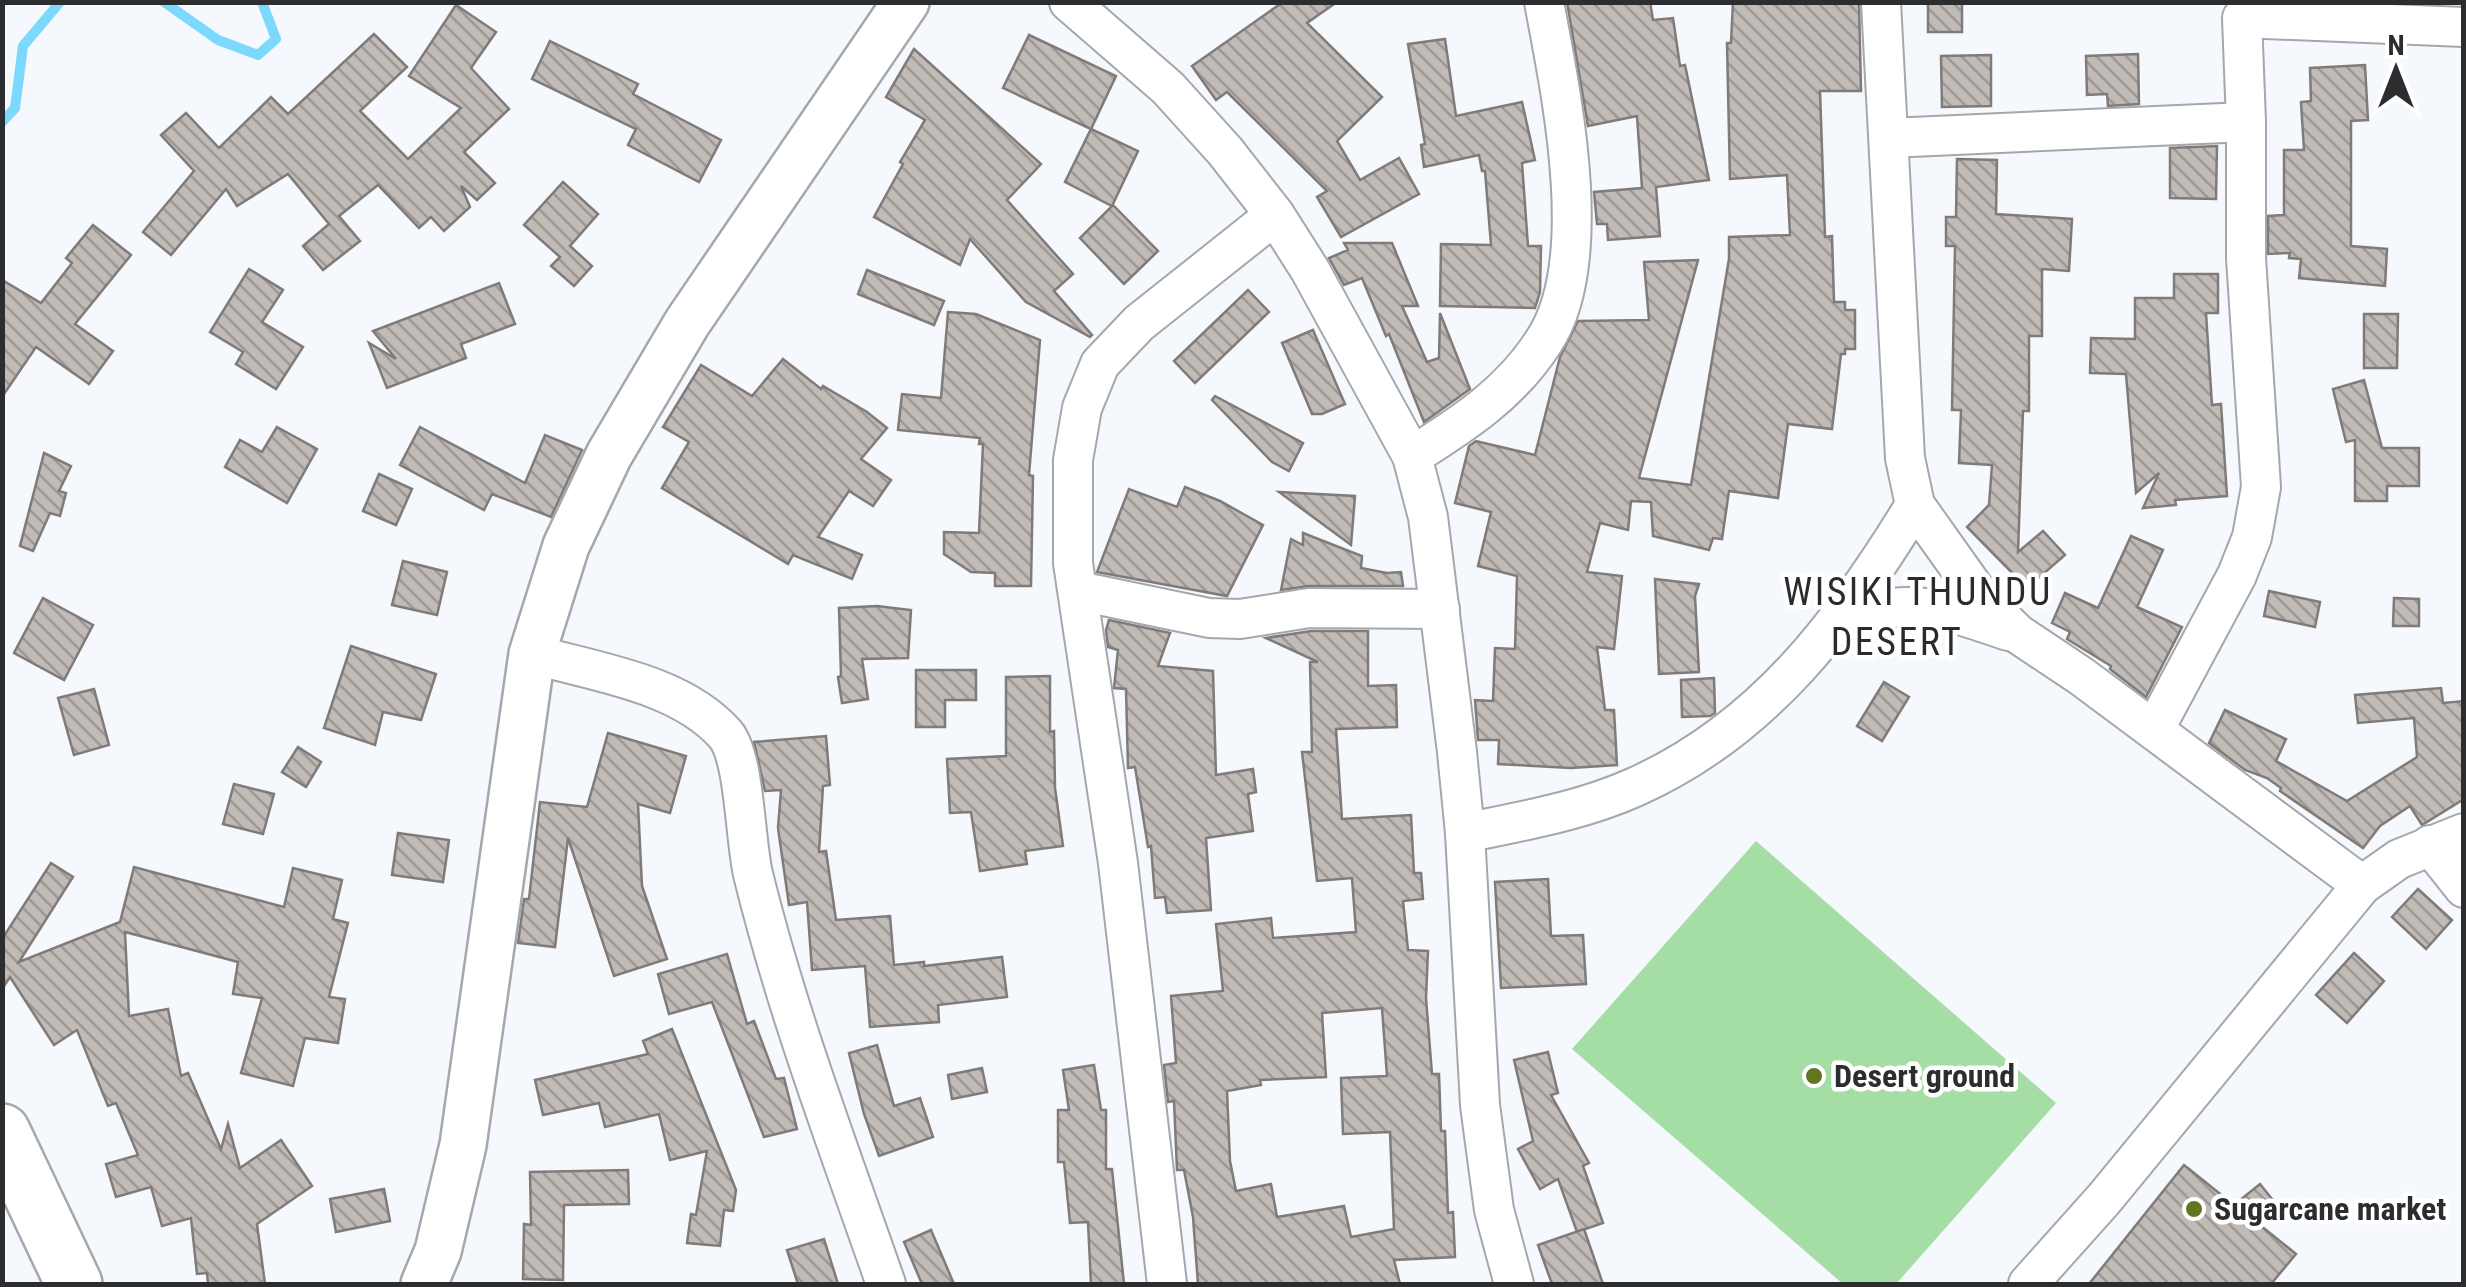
<svg xmlns="http://www.w3.org/2000/svg" width="2466" height="1287" viewBox="0 0 2466 1287" font-family="'Roboto Condensed',sans-serif">
<style>
.green{fill:#a4dea5}
.lines{fill:none;stroke-linecap:round;stroke-linejoin:round}
.stream{stroke:#7cd8fc;stroke-width:10}
.building{fill:url(#building-back-hatch);stroke:#807b78;stroke-width:2.5;fill-rule:evenodd}
.minor-casing{stroke:#a4a7ac;stroke-width:42}
.tertiary-casing{stroke:#a4a7ac;stroke-width:50}
.primary-casing{stroke:#a4a7ac;stroke-width:60}
.minor{stroke:#fff;stroke-width:38}
.tertiary{stroke:#fff;stroke-width:45}
.primary{stroke:#fff;stroke-width:55}
.poi-dot{fill:#627523;stroke:#fff;stroke-width:4}
.labels{text-anchor:middle;dominant-baseline:central;stroke-width:9;stroke-linejoin:round;paint-order:stroke}
.poi-label{font-size:32px;font-weight:bold;fill:#2c2d2f;stroke:#fff;text-anchor:start}
.quarter-label{font-size:38px;letter-spacing:2.5px;fill:#2a2b2f;stroke:#fff}
</style>
<defs>
<pattern id="building-back-hatch" width="6" height="6" patternUnits="userSpaceOnUse" patternTransform="scale(2.5)"><rect width="6" height="6" fill="#c1bbb8"/><path d="M-1 5l2 2M0 0l6 6M5-1l2 2" fill="none" stroke="#9d9896"/></pattern>
</defs>
<rect width="100%" height="100%" fill="#f5f8fd"/>
<!-- green -->
<path class="green" d="M1756,841l300,262 -160,181h-53l-271,-235z"/>
<g class="lines">
<!-- stream -->
<g class="stream">
<path d="M164,2l54,38 40,15 18,-16 -14,-37"/>
<path d="M2,122l13,-14 8,-62 37,-44"/>
</g>
</g>
<!-- building -->
<g class="building">
<path d="M1283,2h54l-30,21 75,74 -45,44 23,39 39,-22 20,36 -78,43 -24,-40 10,-6 -100,-99 -11,8 -24,-34z"/>
<path d="M1567,2h83l3,18 20,-2 7,48 5,-1 24,115 -53,7 4,49 -52,4 -1,-16h-10l-3,-32 48,-4 -5,-72 -49,10z"/>
<path d="M1733,2h126l2,89h-41l5,146 7,-1 2,66h11v8h10v39h-10v5h-4l-9,75 -44,-5 -10,74 -49,-7 -7,48 -9,-1 -4,12 -56,-14 -2,-34 -20,-1 -3,29 -28,-7 -13,49 35,4 -8,73 -17,-2 8,63h9l3,55 -46,3 -73,-4 1,-24h-21l-3,-40 18,1 2,-53 20,1 2,-73 -39,-10 13,-54 -36,-9 14,-57 7,-5 59,14 25,-98 18,-36 71,-1 -5,-58 54,-2 -59,218 52,7 38,-226v-22l61,-2 -3,-60 -57,4 -3,-136h4z"/>
<rect x="1928" y="2" width="34" height="30"/>
<path d="M456,5l40,27 -25,36 38,41 -45,43 31,31 -18,17 -16,-14 9,21 -26,24 -13,-14 -12,11 -41,-43 -39,31 21,25 -37,29 -20,-24 26,-22 -41,-50 -51,32 -11,-17 -55,66 -28,-23 51,-61 -33,-36 25,-22 33,35 52,-51 17,17 86,-80 33,33 -47,44 48,48 53,-51 -52,-32z"/>
<path d="M1029,35l87,41 -25,53 -88,-41z"/>
<path d="M1445,39l11,77 66,-14 13,58 -13,3 6,83h13l-1,46 -5,16 -95,-2 1,-62 50,1 -6,-74h-3l-3,-16 -55,12 -3,-22 4,-1 -17,-100z"/>
<path d="M550,41l88,43 -5,10 88,46 -22,42 -71,-37 8,-16 -104,-50z"/>
<path d="M914,49l127,115 -34,36 66,74 -19,17 38,44 -2,2 -64,-35 -56,-63 -10,26 -86,-48 29,-53 -3,-2 25,-42 -39,-23z"/>
<path d="M2138,54l1,50 -31,2 -1,-12 -20,1 -1,-39z"/>
<path d="M1991,55v51l-49,1 -1,-51z"/>
<path d="M2365,65l3,55 -17,1v125l36,3 -2,37 -86,-8 2,-19 -12,-1 1,-5 -22,1v-38l16,-1v-65h20l-3,-48 10,-1 -1,-33z"/>
<path d="M1091,129l47,22 -26,55 -47,-24z"/>
<path d="M2217,146l-1,53 -46,-1v-50z"/>
<path d="M1957,159l40,1 -1,54 76,5 -3,52 -27,-2v67h-13v75h-6l-5,141 25,-21 22,24 -38,33 -60,-61 22,-22 3,-40 -33,-2 2,-53h-9l3,-164h-9v-29h10z"/>
<path d="M563,182l35,32 -28,32 22,20 -18,20 -23,-20 9,-9 -36,-32z"/>
<path d="M1113,205l45,46 -34,33 -44,-46z"/>
<path d="M93,225l38,30 -56,69 38,27 -24,33 -53,-37 -34,50v-117l39,23 31,-40 -6,-5z"/>
<path d="M1344,243h48l26,63h-16l25,56 12,-4 1,-45 30,76 -46,33 -35,-88 -3,2 -24,-58 -18,7 -15,-27 19,-8z"/>
<path d="M249,269l34,21 -21,32 41,25 -27,42 -40,-25 7,-12 -33,-20z"/>
<path d="M867,270l77,31 -10,24 -76,-31z"/>
<path d="M2174,274h44v39h-12l6,92 9,-1 6,92 -52,4 1,5 -33,3 16,-35 -23,20 -10,-119 -36,-1 1,-35 44,1v-41h39z"/>
<path d="M499,283l16,41 -54,20 5,14 -79,30 -18,-45 27,16 -23,-28z"/>
<path d="M1248,290l21,22 -74,71 -21,-22z"/>
<path d="M948,312l28,2 64,26 -11,135 4,1 -2,110h-36v-13l-24,-1 -27,-18v-22l35,1 4,-89h-4l1,-6 -82,-8 4,-36 39,4z"/>
<path d="M2364,314h34l-1,54h-33z"/>
<path d="M1313,330l32,74 -23,10h-10l-30,-71z"/>
<path d="M783,359l38,30 2,-3 44,26 20,16 -26,31 30,21 -18,26 -24,-15 -31,46 44,18 -10,24 -59,-24 -5,9 -126,-76 27,-46 -26,-15 38,-62 51,31z"/>
<path d="M2364,380l18,68h37v38h-32v15h-32v-61l-9,2 -13,-53z"/>
<path d="M1215,396l88,47 -14,28 -17,-9 -60,-62z"/>
<path d="M277,427l40,22 -30,54 -62,-36 15,-27 22,12z"/>
<path d="M420,427l105,56 20,-48 37,15 -31,67 -59,-23 -8,16 -84,-45z"/>
<path d="M44,453l27,13 -12,25 7,2 -6,23 -10,-3 -17,38 -13,-5z"/>
<path d="M379,474l33,15 -16,36 -33,-14z"/>
<path d="M1185,487l35,14 43,24 -36,71 -130,-24 32,-83 48,18z"/>
<path d="M1279,492l76,4 -4,49z"/>
<path d="M1303,533l59,23 -1,12 26,5 14,-1 2,14h-94l-28,4 10,-51 12,6z"/>
<path d="M2131,536l32,14 -26,57 45,20 -36,70 -36,-28 1,-3 -44,-27 3,-7 -18,-9 13,-30 33,15z"/>
<path d="M403,561l44,11 -10,43 -45,-10z"/>
<path d="M1655,579l44,5 -4,12 4,76 -40,2z"/>
<path d="M2269,591l51,11 -5,25 -51,-11z"/>
<path d="M43,598l50,27 -29,55 -50,-27z"/>
<path d="M2394,598l25,1v27h-26z"/>
<path d="M877,606l34,4 -3,48 -46,1 6,40 -26,4 -4,-26 3,-1 -2,-68z"/>
<path d="M1109,620l61,13 -12,33 55,5 3,104 37,-6 3,23 -8,2 5,37 -47,7 5,72 -44,3 -2,-16 -10,1 -4,-52 -3,1 -13,-80 -7,1 -2,-79 -12,-1 4,-38 -10,-3 -2,-17z"/>
<path d="M1311,631h57v55l28,-1 1,42 -61,2 6,90 69,-4 3,58h7l2,26 -20,2 5,49 20,1 -2,47 6,76h7l2,57h4l3,82 5,-1 2,45 -61,3 6,24h-202l-5,-67 -9,-47h-7l-3,-69 -6,1 -4,-37 12,-2 -5,-67 52,-5 -7,-67 55,-6 2,20 83,-6 -4,-54 -35,3 -15,-129h10l-2,-90h8l-52,-24zM1382,1008l5,68 -46,2 2,56 47,-2 4,97 -43,8 -7,-31 -67,11 -6,-33 -35,7 -6,-30 -3,-70 34,-6 -1,-5 66,-3 -4,-64z"/>
<path d="M351,646l85,28 -15,46 -38,-8 -8,33 -51,-17z"/>
<path d="M916,670h60v30h-31v27h-29z"/>
<path d="M1050,676v56l4,-1 1,57 8,58 -38,5 2,13 -47,7 -9,-59 -21,1 -3,-54 59,-3v-79z"/>
<path d="M1714,678l1,35 -5,3 -28,1 -1,-37z"/>
<path d="M1884,682l25,15 -27,44 -25,-15z"/>
<path d="M2441,688l2,15 21,-2v98l-42,26 -12,-19 -30,20 -17,22 -83,-57 1,-3 -14,-10 -22,-8 -36,-27 16,-33 61,29 -10,22 71,40 70,-44 -3,-39 -56,5 -3,-28z"/>
<path d="M94,689l15,56 -35,10 -16,-57z"/>
<path d="M608,733l78,23 -16,57 -32,-9 4,82 25,73 -53,17 -46,-138 -13,109 -37,-4 6,-44h5l11,-97 47,5z"/>
<path d="M826,736l4,49 -7,1 -4,66 7,-1 10,69 54,-4 4,49 30,-3v4l78,-9 5,40 -69,8 1,17 -69,5 -5,-61 -53,4 -5,-68 -18,3 -11,-77 3,-38 -16,1 -11,-49z"/>
<path d="M298,747l23,15 -15,25 -24,-15z"/>
<path d="M234,784l40,10 -11,40 -40,-10z"/>
<path d="M398,833l51,7 -6,42 -51,-7z"/>
<path d="M51,863l22,14 -54,85 101,-40 14,-55 150,40 9,-39 49,12 -9,39 15,4 -19,74 16,2 -7,44 -33,-5 -12,48 -52,-13 21,-75 -29,-4 5,-32 -113,-30 4,84 39,-7 13,67 7,-3 33,76 7,-25 12,44 41,-28 31,46 -55,38 8,60h-57l-1,-11 -10,1 -6,-56 -29,8 -11,-39 -35,10 -10,-33 32,-9 -22,-52 -8,3 -31,-76 -23,15 -44,-68 -8,12v-50z"/>
<path d="M1548,879l3,57 32,-1 3,49 -85,4 -6,-106z"/>
<path d="M2418,889l34,31 -26,29 -34,-32z"/>
<path d="M2354,953l30,28 -37,42 -31,-28z"/>
<path d="M727,954l20,70 7,-3 22,58 8,-1 13,51 -33,8 -52,-135 -43,12 -11,-40z"/>
<path d="M672,1029l64,161 -3,21 -9,-1 -4,36 -33,-3 4,-29 5,1 11,-64 -37,9 -11,-46 -54,13 -6,-24 -56,12 -8,-35 113,-26 -5,-13z"/>
<path d="M877,1045l17,61 26,-8 13,39 -54,19 -15,-42 -15,-61z"/>
<path d="M1548,1052l10,41 -7,2 38,68 -6,3 20,57 -26,9 -19,-53 -18,10 -22,-40 15,-8 -19,-81z"/>
<path d="M1094,1065l7,45h5v59h6l12,115h-33l-3,-62 -18,1 -6,-61h-6v-52h11l-6,-40z"/>
<path d="M982,1068l5,24 -35,7 -4,-24z"/>
<path d="M2184,1165l50,40 26,-21 20,25 -20,16 36,29 -25,30h-182z"/>
<path d="M628,1170l1,34 -65,1 -1,75 -40,-1 1,-55 7,1 -1,-53z"/>
<path d="M384,1189l6,32 -54,11 -6,-33z"/>
<path d="M1584,1229l19,55h-51l-14,-39z"/>
<path d="M931,1230l23,54h-32l-18,-42z"/>
<path d="M824,1239l14,45h-40l-11,-34z"/>
</g>
<g class="lines">
<!-- minor casing -->
<g class="minor-casing">
<g id="minor">
<path d="M1069,2l99,86 57,63 50,64 35,55 102,186 16,61 29,235 8,81 15,272 14,105 20,74"/>
<path d="M1881,2l24,456 10,47 66,93 37,36 63,42 281,209"/>
<path d="M1889,138l357,-16"/>
<path d="M1412,456c51,-32 99,-63 132,-115 53,-80 17,-248 0,-339"/>
<path d="M1079,591l130,27 31,1 69,-11 131,1"/>
<path d="M1837,622c69,-27 104,-14 171,9"/>
<path d="M532,654c63,18 148,29 193,80 20,22 20,107 28,140 34,139 86,275 133,410"/>
<path d="M2154,730l83,-155 15,-38 9,-50 -15,-229v-136l-4,-104 222,9"/>
<path d="M1465,833c57,-12 117,-22 170,-46 128,-57 209,-165 280,-282"/>
<path d="M2430,845l34,43"/>
<path d="M1167,1284l-49,-421 -45,-300v-103l9,-52 18,-44 39,-41 136,-108"/>
<path d="M2028,1284l76,-85 258,-314 37,-26 65,-26"/>
</g>
</g>
<!-- tertiary casing -->
<g class="tertiary-casing">
<path id="tertiary" d="M424,1284l14,-33 25,-106 69,-491 34,-108 43,-91 78,-132 219,-321"/>
</g>
<!-- primary casing -->
<g class="primary-casing">
<path id="primary" d="M2,1132l72,152"/>
</g>
<!-- minor -->
<use href="#minor" class="minor"/>
<!-- tertiary -->
<use href="#tertiary" class="tertiary"/>
<!-- primary -->
<use href="#primary" class="primary"/>
</g>
<!-- markers -->
<g class="poi-dot">
<circle cx="1814" cy="1076" r="10"/>
<circle cx="2194" cy="1209" r="10"/>
</g>
<g class="labels">
<!-- poi labels -->
<g class="poi-label">
<text x="1834" y="1076">Desert ground</text>
<text x="2214" y="1209">Sugarcane market</text>
</g>
<!-- quarter labels -->
<g class="quarter-label">
<text x="1918" y="592">WISIKI THUNDU</text>
<text x="1897" y="642">DESERT</text>
</g>
</g>
<!-- border -->
<rect width="2466" height="1287" fill="none" stroke="#2c2d2f" stroke-width="10"/>
<!-- north arrow -->
<g transform="translate(2396 70)" stroke="#ffffff" stroke-width="8" paint-order="stroke">
<path d="M0-8L18 38L0 25L-18 38Z" fill="#2c2d2f"/>
<text y="-15" font-size="28" font-weight="bold" text-anchor="middle" fill="#2c2d2f">N</text>
</g>
</svg>
